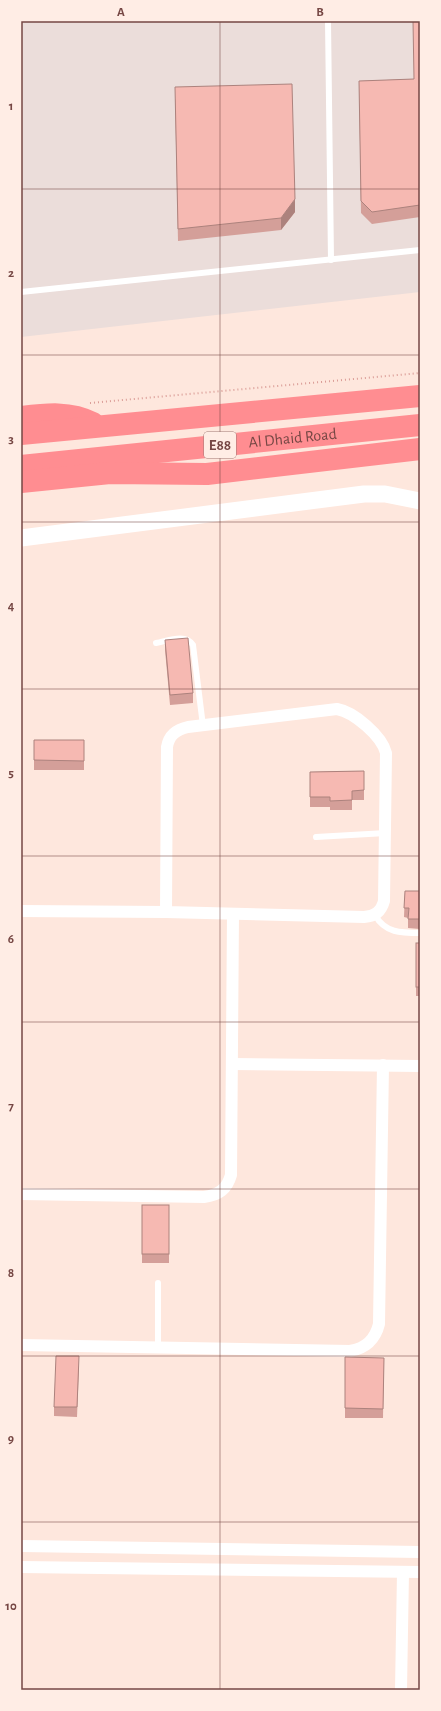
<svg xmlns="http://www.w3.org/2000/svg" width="441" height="1711" viewBox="0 0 441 1711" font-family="'Alegreya Sans',sans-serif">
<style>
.industrial{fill:#ebddda}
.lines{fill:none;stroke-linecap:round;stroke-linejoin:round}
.path{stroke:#da9c96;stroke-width:2;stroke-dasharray:1 3;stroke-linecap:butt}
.lane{stroke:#fff;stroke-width:6}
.street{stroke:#fff;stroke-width:12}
.secondary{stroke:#fff;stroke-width:17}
.highway{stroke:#ff8d91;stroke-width:22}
.wall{fill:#d49f99}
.shaded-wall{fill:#ac827d}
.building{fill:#f6b9b2;stroke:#ac827d}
.grid{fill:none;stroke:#764744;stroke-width:1;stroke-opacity:0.55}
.labels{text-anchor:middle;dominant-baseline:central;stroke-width:3.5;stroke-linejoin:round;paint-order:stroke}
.shield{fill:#ffede5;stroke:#9f7974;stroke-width:1}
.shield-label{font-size:15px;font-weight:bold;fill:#764744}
.street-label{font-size:16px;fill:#764744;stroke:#ffede5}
.neatline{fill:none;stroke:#764744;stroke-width:1.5}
.grid-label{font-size:13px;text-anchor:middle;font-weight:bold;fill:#764744}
</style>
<rect width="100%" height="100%" fill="#fee7dd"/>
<!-- industrial -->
<path class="industrial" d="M21,21h399v271l-399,45z"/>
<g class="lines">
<!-- path -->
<path class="path" d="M90,403l330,-30"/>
<!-- lane -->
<g class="lane">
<path d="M328,21l3,239"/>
<path d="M21,292l399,-42"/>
<path d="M156,643c12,-2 29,-10 37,2l10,81"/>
<path d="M316,837l70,-4"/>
<path d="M375,915c10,18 26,18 45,18"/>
<path d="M158,1347v-64"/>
</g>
<!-- street -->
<g class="street">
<path d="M337,709c17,3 45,27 49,44l-2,148c-3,11 -9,15 -20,16l-198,-5 1,-165c2,-12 9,-17 21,-20z"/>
<path d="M21,911l145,1"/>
<path d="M232,1064l188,2"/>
<path d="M21,1194l183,3c15,-2 23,-8 27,-22l2,-261"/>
<path d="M21,1345l329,6c16,-3 25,-11 29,-27l4,-259"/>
<path d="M21,1546l399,6"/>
<path d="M21,1567l399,5"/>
<path d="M401,1690l2,-118"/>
</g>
<!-- secondary -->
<path class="secondary" d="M21,538l343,-44h21l35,7"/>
<!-- highway -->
<g class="highway">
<path d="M21,417c25,-3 49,-6 72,6"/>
<path d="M21,434l399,-38"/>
<path id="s1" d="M21,466l399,-41"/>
<path d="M21,482l89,-9 97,1 213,-25"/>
</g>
</g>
<!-- wall -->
<g class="wall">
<path d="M420,21v196l-48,7 -11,-11 -2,-132 55,-2z"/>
<path d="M175,99l120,113 -14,18 -103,11z"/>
<path d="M165,640l28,53v10l-23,2 -5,-55z"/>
<rect x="34" y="740" width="50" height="30"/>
<path d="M364,771v29h-12v10h-22v-3h-20v-35z"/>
<path d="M405,891h15v38l-12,-1v-10l-4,-1z"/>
<rect x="416" y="943" width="4" height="53"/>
<rect x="142" y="1205" width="27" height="58"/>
<path d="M345,1357l39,1 -1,60h-38z"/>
<path d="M79,1366l-2,51 -23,-1v-9z"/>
</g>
<!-- shaded-wall -->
<path class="shaded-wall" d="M295,199v13l-14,18v-12z"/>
<!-- building -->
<g class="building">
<path d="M413,21h7v184l-48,7 -11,-11 -2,-120 55,-2z"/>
<path d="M292,84l3,115 -14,19 -103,11 -3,-142z"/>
<path d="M188,638l5,55 -23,2 -5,-55z"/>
<path d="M34,740h50v21l-50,-1z"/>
<path d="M364,771v19l-12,1v9l-22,1v-4h-20v-25z"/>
<path d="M405,891h15v28h-12l1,-11h-5z"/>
<rect x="416" y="943" width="4" height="44"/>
<rect x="142" y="1205" width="27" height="49"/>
<path d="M56,1356h23l-2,51h-23z"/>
<path d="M345,1357l39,1 -1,51 -38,-1z"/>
</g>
<!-- grid -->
<path class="grid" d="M220,21v1669M21,189h399M21,355h399M21,522h399M21,689h399M21,856h399M21,1022h399M21,1189h399M21,1356h399M21,1522h399"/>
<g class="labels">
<!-- shield labels -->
<rect class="shield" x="204" y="432" width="32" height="26" rx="3"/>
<g class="shield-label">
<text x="220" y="445">E88</text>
</g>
<!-- street labels -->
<g class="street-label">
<text stroke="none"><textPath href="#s1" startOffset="273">Al Dhaid Road</textPath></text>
</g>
</g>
<!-- border -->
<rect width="441" height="1711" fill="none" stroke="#ffede5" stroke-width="44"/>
<rect x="22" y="22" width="397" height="1667" class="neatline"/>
<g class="grid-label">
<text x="121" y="16">A</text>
<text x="320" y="16">B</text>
<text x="11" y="110">1</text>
<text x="11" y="277">2</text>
<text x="11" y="443">3</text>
<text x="11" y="610">4</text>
<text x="11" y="777">5</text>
<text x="11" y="943">6</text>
<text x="11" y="1110">7</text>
<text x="11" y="1277">8</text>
<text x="11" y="1443">9</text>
<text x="11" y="1610">10</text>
</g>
</svg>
